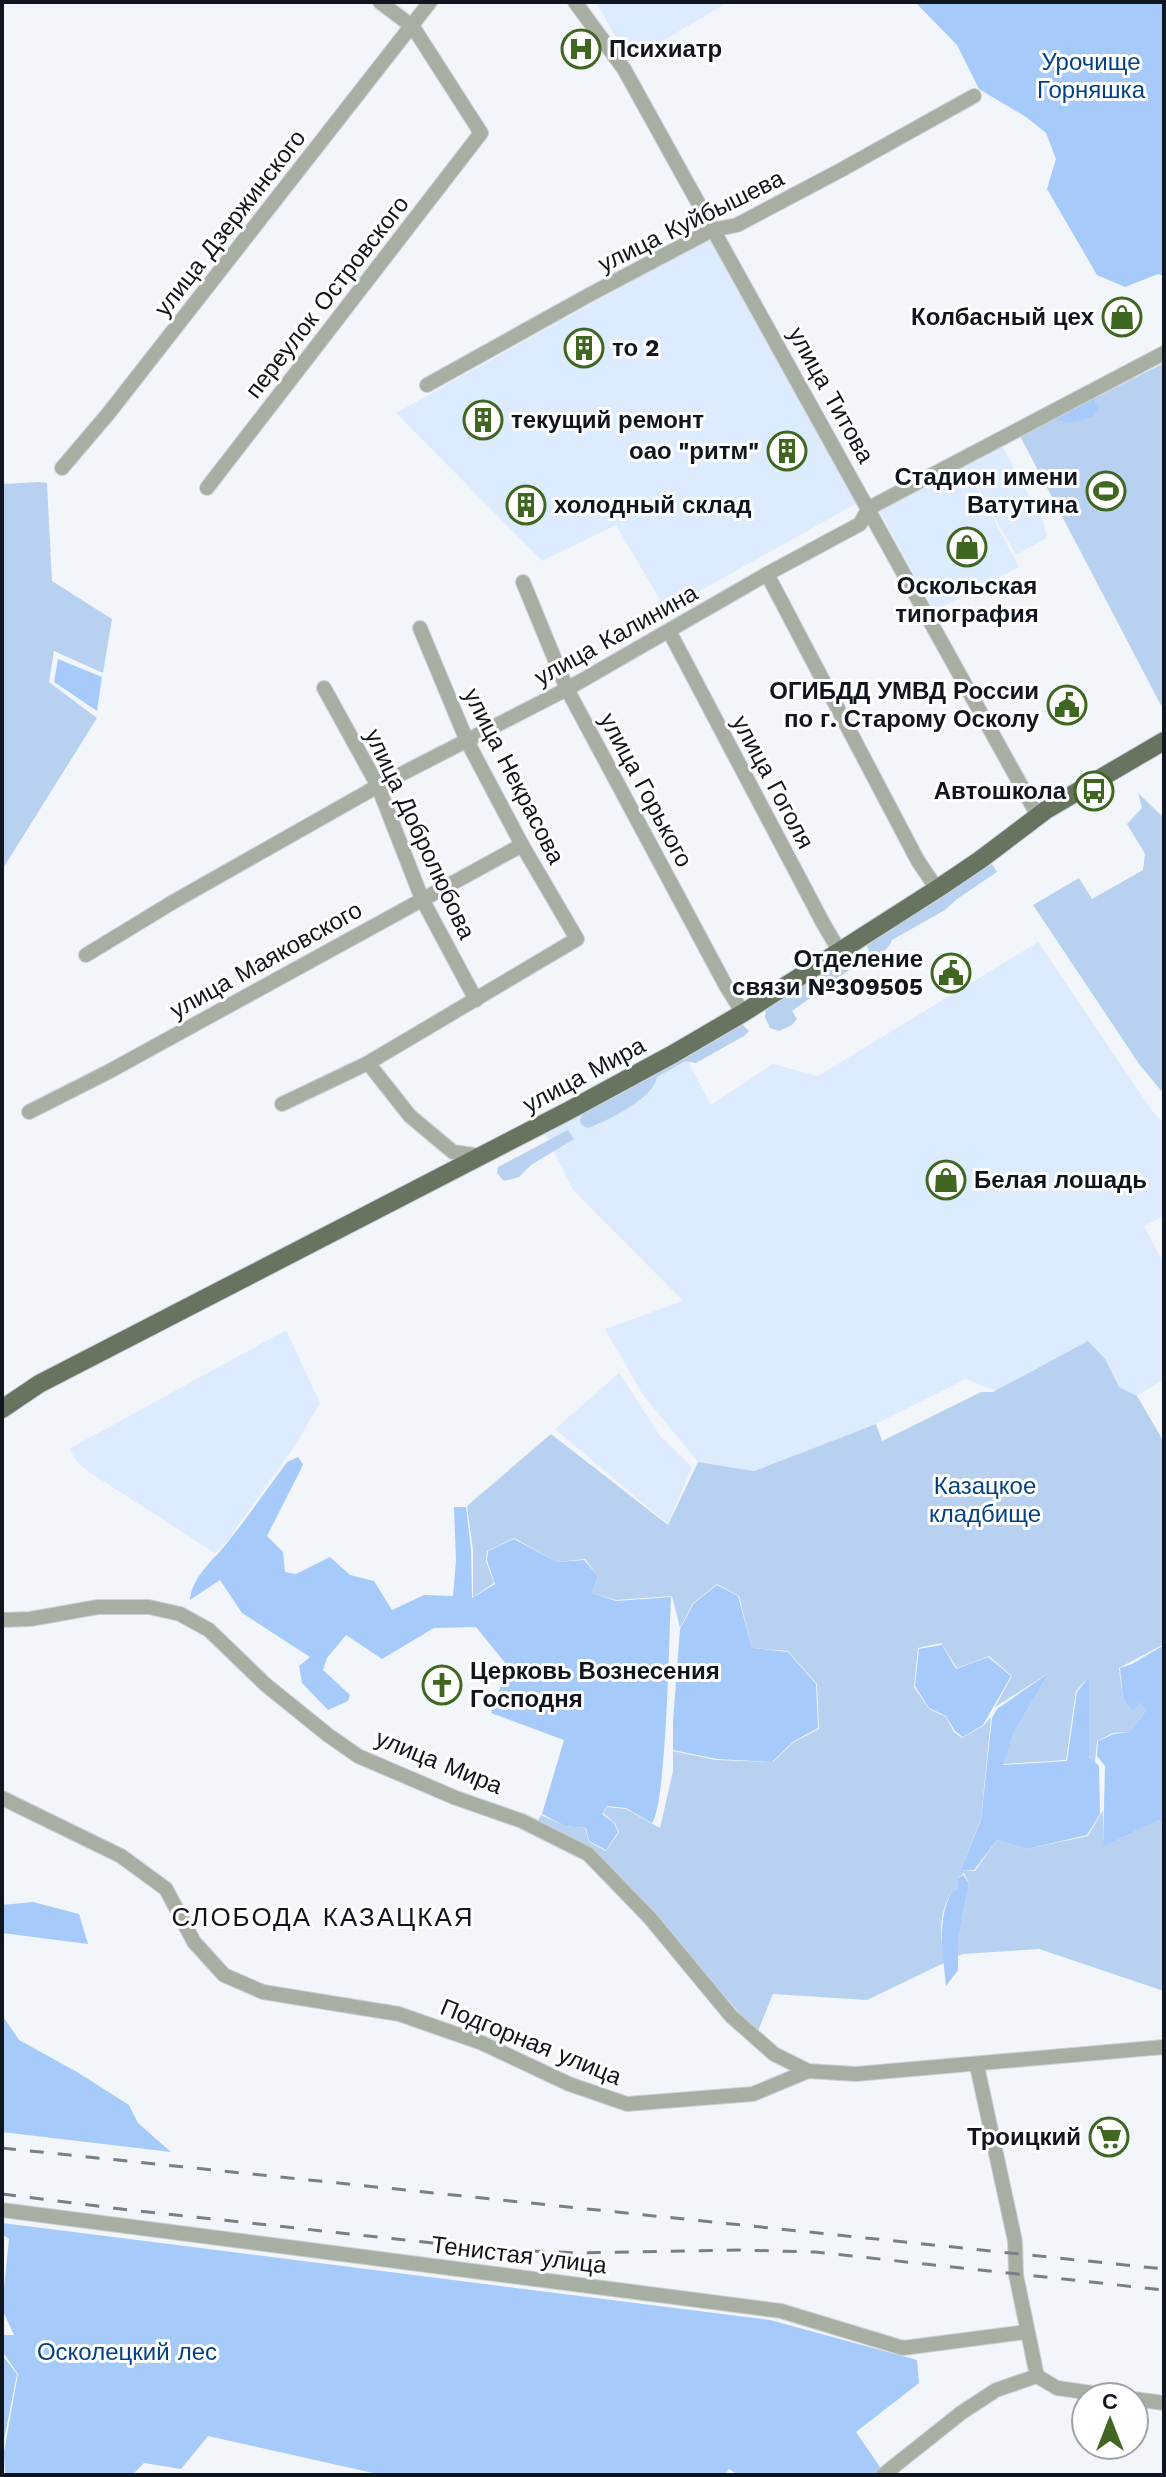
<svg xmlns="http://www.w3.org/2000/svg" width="1166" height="2477" viewBox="0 0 1166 2477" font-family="'Work Sans',sans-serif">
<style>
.built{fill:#dcebfe}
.green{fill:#b9d1f1}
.forest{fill:#a6cafa}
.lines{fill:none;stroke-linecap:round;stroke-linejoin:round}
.minor-casing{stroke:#ced2d8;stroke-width:16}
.major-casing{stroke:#ced2d8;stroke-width:20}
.minor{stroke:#a7afa3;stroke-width:14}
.major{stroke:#677460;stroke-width:18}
.rail{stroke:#797f86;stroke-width:3;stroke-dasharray:14 14;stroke-linecap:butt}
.labels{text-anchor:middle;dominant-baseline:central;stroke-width:6;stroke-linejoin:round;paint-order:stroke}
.poi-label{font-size:24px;font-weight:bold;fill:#10161f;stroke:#fff;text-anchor:end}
.park-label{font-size:24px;fill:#024185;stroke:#fff}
.street-label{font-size:24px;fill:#10161f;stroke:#fff}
.neighbourhood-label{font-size:26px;letter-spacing:2px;fill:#10161f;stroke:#fff}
</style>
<rect width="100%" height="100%" fill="#f2f6fb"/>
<!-- built -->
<g class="built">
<path d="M596,2h132l-99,59z"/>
<path d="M709,238l148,265 -191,107 -50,-85 -74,36 -146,-148z"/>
<path d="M1002,446l41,74 4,18 -31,17 -50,-89z"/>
<path d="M961,458l58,109 -85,44 -58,-106z"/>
<path d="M1038,942l117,173 9,7v94l-20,10 20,38v115l-27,17 -20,-6 -116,3 -35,-14 -90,45 -122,47 -56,-9 -55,-67 -38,-66 78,-28 -110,-111 -28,-56 141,-77 25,48 62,-41 45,12z"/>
<path d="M286,1330l34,73 -26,44 -66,93 -13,13 -126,-81 -11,-9 -9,-14z"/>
<path d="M619,1373l41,63 32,31 -24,57 -113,-95z"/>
</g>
<!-- green -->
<g class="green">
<path d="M1164,363v348l-144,-275z"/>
<path d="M39,482l8,1 5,98 60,38 -9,54 -49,-22 -5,31 48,36 -95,152v-386z"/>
<path d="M1138,793l26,25v276l-25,-30 -106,-159 46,-27 13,21 51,-29 2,-16 -18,-30 15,-16z"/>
<path d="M992,864l5,8 -40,27 -12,11 -53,30c-3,9 -12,15 -22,16l-3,-11 4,-5z"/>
<path d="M853,952l5,9 -2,4 -64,46 5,8 -5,6 -13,6 -9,-3 -5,-11 1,-9z"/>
<path d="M743,1025l6,6 -5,5 -48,27 -11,-2 -28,16c-3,21 -51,45 -70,51l-6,-4 -1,-5 6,-10 147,-83z"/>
<path d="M568,1130l6,9 -43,26 -12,12 -15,4 -7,-8 1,-6z"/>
<path d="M1088,1341l17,18 14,28 18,9 27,46v202l-45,24 4,31 9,12 9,-8 4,9 -15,20 -17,1 -16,8 -2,23 -6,-8v-79l-13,14 -10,69 -63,4 11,-32 35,-59 -54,34 17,-31 -23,-20 -32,12 -16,-25 -23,5 -4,39 15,22 17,8 8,15 8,6 21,-12 8,-9 -10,102 -21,52h15l22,-31 30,9 61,-13 15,-26v37l56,-27 5,9v162l-125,-42 -76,5 -5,2v-15l11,-58 -5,-10 -7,6 1,10 -6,2c-15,27 -11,43 -8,72l-77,37 -94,-6 -16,39 -121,-138 -99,-73 4,-7 24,11 20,2 4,14 17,9 13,-19 -4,-9 -12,-10 4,-6 19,2 34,19 13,-57v-20l43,9 57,2 21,-20 25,-13 -2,-45 -29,-33 -36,-3 -13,-52 -22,-12 -24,19 -13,25 -8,-32 -56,4 -24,-7 6,-17 -13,-17 -28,3 -43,-24 -27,13 -1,10 8,22 -21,14v-47l-6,-44 84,-72 117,91 30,-63 56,9 122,-47 6,17 99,-49h12z"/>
</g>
<!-- forest -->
<g class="forest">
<path d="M915,2h249v274l-6,-2 -33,13 -28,-12 -50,-86 9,-30 -10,-26 -20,-16 -47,-28 -22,-44z"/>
<path d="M1094,396l1,7 5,3 -8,11 -23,6 -19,-6z"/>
<path d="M58,659l44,18 -5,34 -43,-29z"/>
<path d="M298,1457l5,7 -3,7 -33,65 16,16 2,20 11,2 34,-17 20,18 24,6 18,29 32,-15 29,1 3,-35 -2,-54h12l5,42 1,49 23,-14 -8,-24 1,-9 26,-12 43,23 27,-2 14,16 -6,17 24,8 55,-4c-2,37 -4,205 -19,226l-26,-15 -19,-2 -5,8 12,9 4,9 -12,18 -17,-9 -3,-13 -21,-2 -23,-12 22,-74 -73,-27 8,-21 7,-28 -30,-37 -42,1 -52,31 -36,-24 -19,23 -4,12 27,25 -2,6 -20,9 -26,-27 -3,-17 11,-9 -68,-44 -22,-33 -30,20c2,-24 23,-39 37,-57 21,-26 40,-54 60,-81z"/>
<path d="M717,1585l21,11 14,52 36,4 28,32 2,44 -24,13 -22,21 -55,-3 -44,-9v-28l7,-93 14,-26z"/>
<path d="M942,1645l14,24 32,-12 23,19 -28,49 -20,12 -8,-6 -9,-15 -17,-8 -14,-22 4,-37z"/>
<path d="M1164,1645l-2,59 2,5v119l-5,-8 -56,27 2,-81 -8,-10 1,-15 16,-7 16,-2 15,-20 -4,-9 -9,8 -9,-12 -3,-31 12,-4z"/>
<path d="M1049,1673l-35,59 -11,33 64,-4 10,-69 12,-15v80l10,9 1,48 -13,21 -60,14 -30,-9 -23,30 -14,1 21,-51 11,-102 5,-9z"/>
<path d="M963,1875l6,8 -11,58v29l-12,16c-3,-34 -10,-63 6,-95l6,-2 -1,-10z"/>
<path d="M33,1902l46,12 9,30 -86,-11v-28z"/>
<path d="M2,2015l17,25 58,32 52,33 9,18 33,29 -169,-20z"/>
<path d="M2,2223l768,97 147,40 2,23 -63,49 26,38 -5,5h-139l-9,-6 -4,6h-343l-174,-39 -27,33 -37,-6 -12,12h-127l-1,-23 14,-78 -16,-23v-16h12l-12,-26 7,-70 -7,-5z"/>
<path d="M2,2355l15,19 -15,76z"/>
</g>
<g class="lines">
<!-- minor casing -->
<g class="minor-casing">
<g id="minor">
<path d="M575,2l49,67 414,747"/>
<path d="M427,385l162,-90 123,-65 25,-5 104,-55 133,-74"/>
<path d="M62,468l46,-54 322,-412"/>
<path d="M207,488l274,-355 -68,-106 -33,-25"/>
<path d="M767,574l151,287 19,28"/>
<path d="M523,582l44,107 159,297 17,27"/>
<path d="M669,631l154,292 17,29"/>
<path d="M324,688l54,98 44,113 54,101"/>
<path d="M86,955l87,-53 205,-116 189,-97 200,-115 93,-50 9,-16 295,-155"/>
<path d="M368,1063l42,53 43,36 28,4"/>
<path d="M282,1104l86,-41 209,-124 -55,-94 -55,-104 -47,-113"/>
<path d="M29,1112l79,-40 414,-227"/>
<path d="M2,1620l28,-1 68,-12h51l31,7 29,16 57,55 62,50 30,21 98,42 66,23 66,33 62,64 81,98 43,38 34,17"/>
<path d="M2,1798l119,58 45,33 28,53 30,33 39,17 136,22 83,29 87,41 58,20 126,-10 55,-23 48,3 308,-27"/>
<path d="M977,2066l38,175 1,34 21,101 20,12 63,9"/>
<path d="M2,2210l779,101 122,37 123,-16"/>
<path d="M1134,2399l30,4"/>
<path d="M883,2475l78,-62 35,-23 41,-14"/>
</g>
</g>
<!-- major casing -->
<g class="major-casing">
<path id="major" d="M2,1409l37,-25 529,-273 105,-57 70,-41 194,-124 43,-29 66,-50 118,-69"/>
</g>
<!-- minor -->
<use href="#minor" class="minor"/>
<!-- major -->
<use href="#major" class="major"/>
<!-- rail -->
<g class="rail">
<path d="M2,2148l1162,121"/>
<path d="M2,2194l119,15 367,40 91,4 160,-3 76,2 349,38"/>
</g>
</g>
<!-- icons -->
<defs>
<g id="hospital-ring" transform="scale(2)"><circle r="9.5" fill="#fff" stroke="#406722" stroke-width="1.5"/><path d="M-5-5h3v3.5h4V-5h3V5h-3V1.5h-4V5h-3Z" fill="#406722"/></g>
<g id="shop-ring" transform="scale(2)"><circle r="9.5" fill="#fff" stroke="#406722" stroke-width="1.5"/><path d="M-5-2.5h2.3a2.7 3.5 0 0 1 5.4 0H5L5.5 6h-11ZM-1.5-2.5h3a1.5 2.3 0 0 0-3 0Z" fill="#406722"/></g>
<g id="building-ring" transform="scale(2)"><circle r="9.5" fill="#fff" stroke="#406722" stroke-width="1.5"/><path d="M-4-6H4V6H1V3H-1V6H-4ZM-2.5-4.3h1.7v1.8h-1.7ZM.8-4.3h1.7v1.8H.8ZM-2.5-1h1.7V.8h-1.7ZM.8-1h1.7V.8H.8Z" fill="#406722"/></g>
<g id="stadium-ring" transform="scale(2)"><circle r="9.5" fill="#fff" stroke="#406722" stroke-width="1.5"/><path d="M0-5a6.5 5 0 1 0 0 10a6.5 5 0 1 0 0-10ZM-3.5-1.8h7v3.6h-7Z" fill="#406722"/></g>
<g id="civic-ring" transform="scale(2)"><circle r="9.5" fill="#fff" stroke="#406722" stroke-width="1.5"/><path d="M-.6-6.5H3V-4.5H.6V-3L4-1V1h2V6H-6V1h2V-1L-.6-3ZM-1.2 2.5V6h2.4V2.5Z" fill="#406722"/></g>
<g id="bus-ring" transform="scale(2)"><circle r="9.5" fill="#fff" stroke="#406722" stroke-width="1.5"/><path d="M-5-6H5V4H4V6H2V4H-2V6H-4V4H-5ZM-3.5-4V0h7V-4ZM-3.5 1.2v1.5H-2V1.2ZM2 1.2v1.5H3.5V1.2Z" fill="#406722"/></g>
<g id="church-ring" transform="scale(2)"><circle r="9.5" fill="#fff" stroke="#406722" stroke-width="1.5"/><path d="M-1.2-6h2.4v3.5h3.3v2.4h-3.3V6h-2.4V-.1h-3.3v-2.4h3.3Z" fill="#406722"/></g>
<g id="supermarket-ring" transform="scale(2)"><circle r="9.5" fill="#fff" stroke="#406722" stroke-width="1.5"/><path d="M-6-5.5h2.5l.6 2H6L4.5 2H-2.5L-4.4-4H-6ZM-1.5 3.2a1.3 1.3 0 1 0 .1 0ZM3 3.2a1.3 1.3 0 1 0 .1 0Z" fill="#406722"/></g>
</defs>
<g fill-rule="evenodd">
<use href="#hospital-ring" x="581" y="49"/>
<use href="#shop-ring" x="1122" y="317"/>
<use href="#building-ring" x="584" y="348"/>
<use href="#building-ring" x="483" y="420"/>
<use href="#building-ring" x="787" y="451"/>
<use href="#stadium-ring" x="1106" y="491"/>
<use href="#building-ring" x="526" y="505"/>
<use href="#shop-ring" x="967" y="547"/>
<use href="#civic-ring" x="1067" y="705"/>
<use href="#bus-ring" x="1094" y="791"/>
<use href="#civic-ring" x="951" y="973"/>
<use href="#shop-ring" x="946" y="1180"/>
<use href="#church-ring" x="442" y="1685"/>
<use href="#supermarket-ring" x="1109" y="2137"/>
</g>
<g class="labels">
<!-- poi labels -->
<g class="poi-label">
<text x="609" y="49" text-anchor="start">Психиатр</text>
<text x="1094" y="317">Колбасный цех</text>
<text x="612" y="348" text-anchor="start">то 2</text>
<text x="511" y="420" text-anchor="start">текущий ремонт</text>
<text x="759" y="451">оао "ритм"</text>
<text x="1078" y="477">Стадион имени<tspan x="1078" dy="28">Ватутина</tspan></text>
<text x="554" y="505" text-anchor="start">холодный склад</text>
<text x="967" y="586" text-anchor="middle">Оскольская<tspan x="967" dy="28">типография</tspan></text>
<text x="1039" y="691">ОГИБДД УМВД России<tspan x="1039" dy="28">по г. Старому Осколу</tspan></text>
<text x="1066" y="791">Автошкола</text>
<text x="923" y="959">Отделение<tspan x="923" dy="28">связи №309505</tspan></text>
<text x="974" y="1180" text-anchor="start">Белая лошадь</text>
<text x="470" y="1671" text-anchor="start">Церковь Вознесения<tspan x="470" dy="28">Господня</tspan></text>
<text x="1081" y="2137">Троицкий</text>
</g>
<!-- park labels -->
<g class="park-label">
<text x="1091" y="62">Урочище<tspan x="1091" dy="28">Горняшка</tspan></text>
<text x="985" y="1486">Казацкое<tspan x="985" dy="28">кладбище</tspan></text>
<text x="127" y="2352">Осколецкий лес</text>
</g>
<!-- street labels -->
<g class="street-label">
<text transform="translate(691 221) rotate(-26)">улица Куйбышева</text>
<text transform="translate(230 223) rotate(-52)">улица Дзержинского</text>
<text transform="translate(327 297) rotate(-52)">переулок Островского</text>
<text transform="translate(831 395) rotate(61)">улица Титова</text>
<text transform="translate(616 635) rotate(-29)">улица Калинина</text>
<text transform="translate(514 776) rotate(63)">улица Некрасова</text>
<text transform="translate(773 782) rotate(62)">улица Гоголя</text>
<text transform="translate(646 790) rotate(62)">улица Горького</text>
<text transform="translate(420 834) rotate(65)">улица Добролюбова</text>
<text transform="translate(266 960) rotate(-29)">улица Маяковского</text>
<text transform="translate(584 1075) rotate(-28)">улица Мира</text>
<text transform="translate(439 1762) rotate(22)">улица Мира</text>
<text transform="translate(531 2042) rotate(22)">Подгорная улица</text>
<text transform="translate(519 2255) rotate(7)">Тенистая улица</text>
</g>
<!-- neighbourhood labels -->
<g class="neighbourhood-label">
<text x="323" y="1917">СЛОБОДА КАЗАЦКАЯ</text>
</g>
</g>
<!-- border -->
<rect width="1166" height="2477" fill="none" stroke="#10161f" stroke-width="8"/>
<!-- north arrow -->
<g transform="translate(1110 2421)"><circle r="38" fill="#ffffff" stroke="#9fa2a5" stroke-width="2"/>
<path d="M0-6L14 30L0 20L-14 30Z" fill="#406722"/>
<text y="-12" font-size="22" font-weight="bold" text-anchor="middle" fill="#10161f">С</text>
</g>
</svg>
